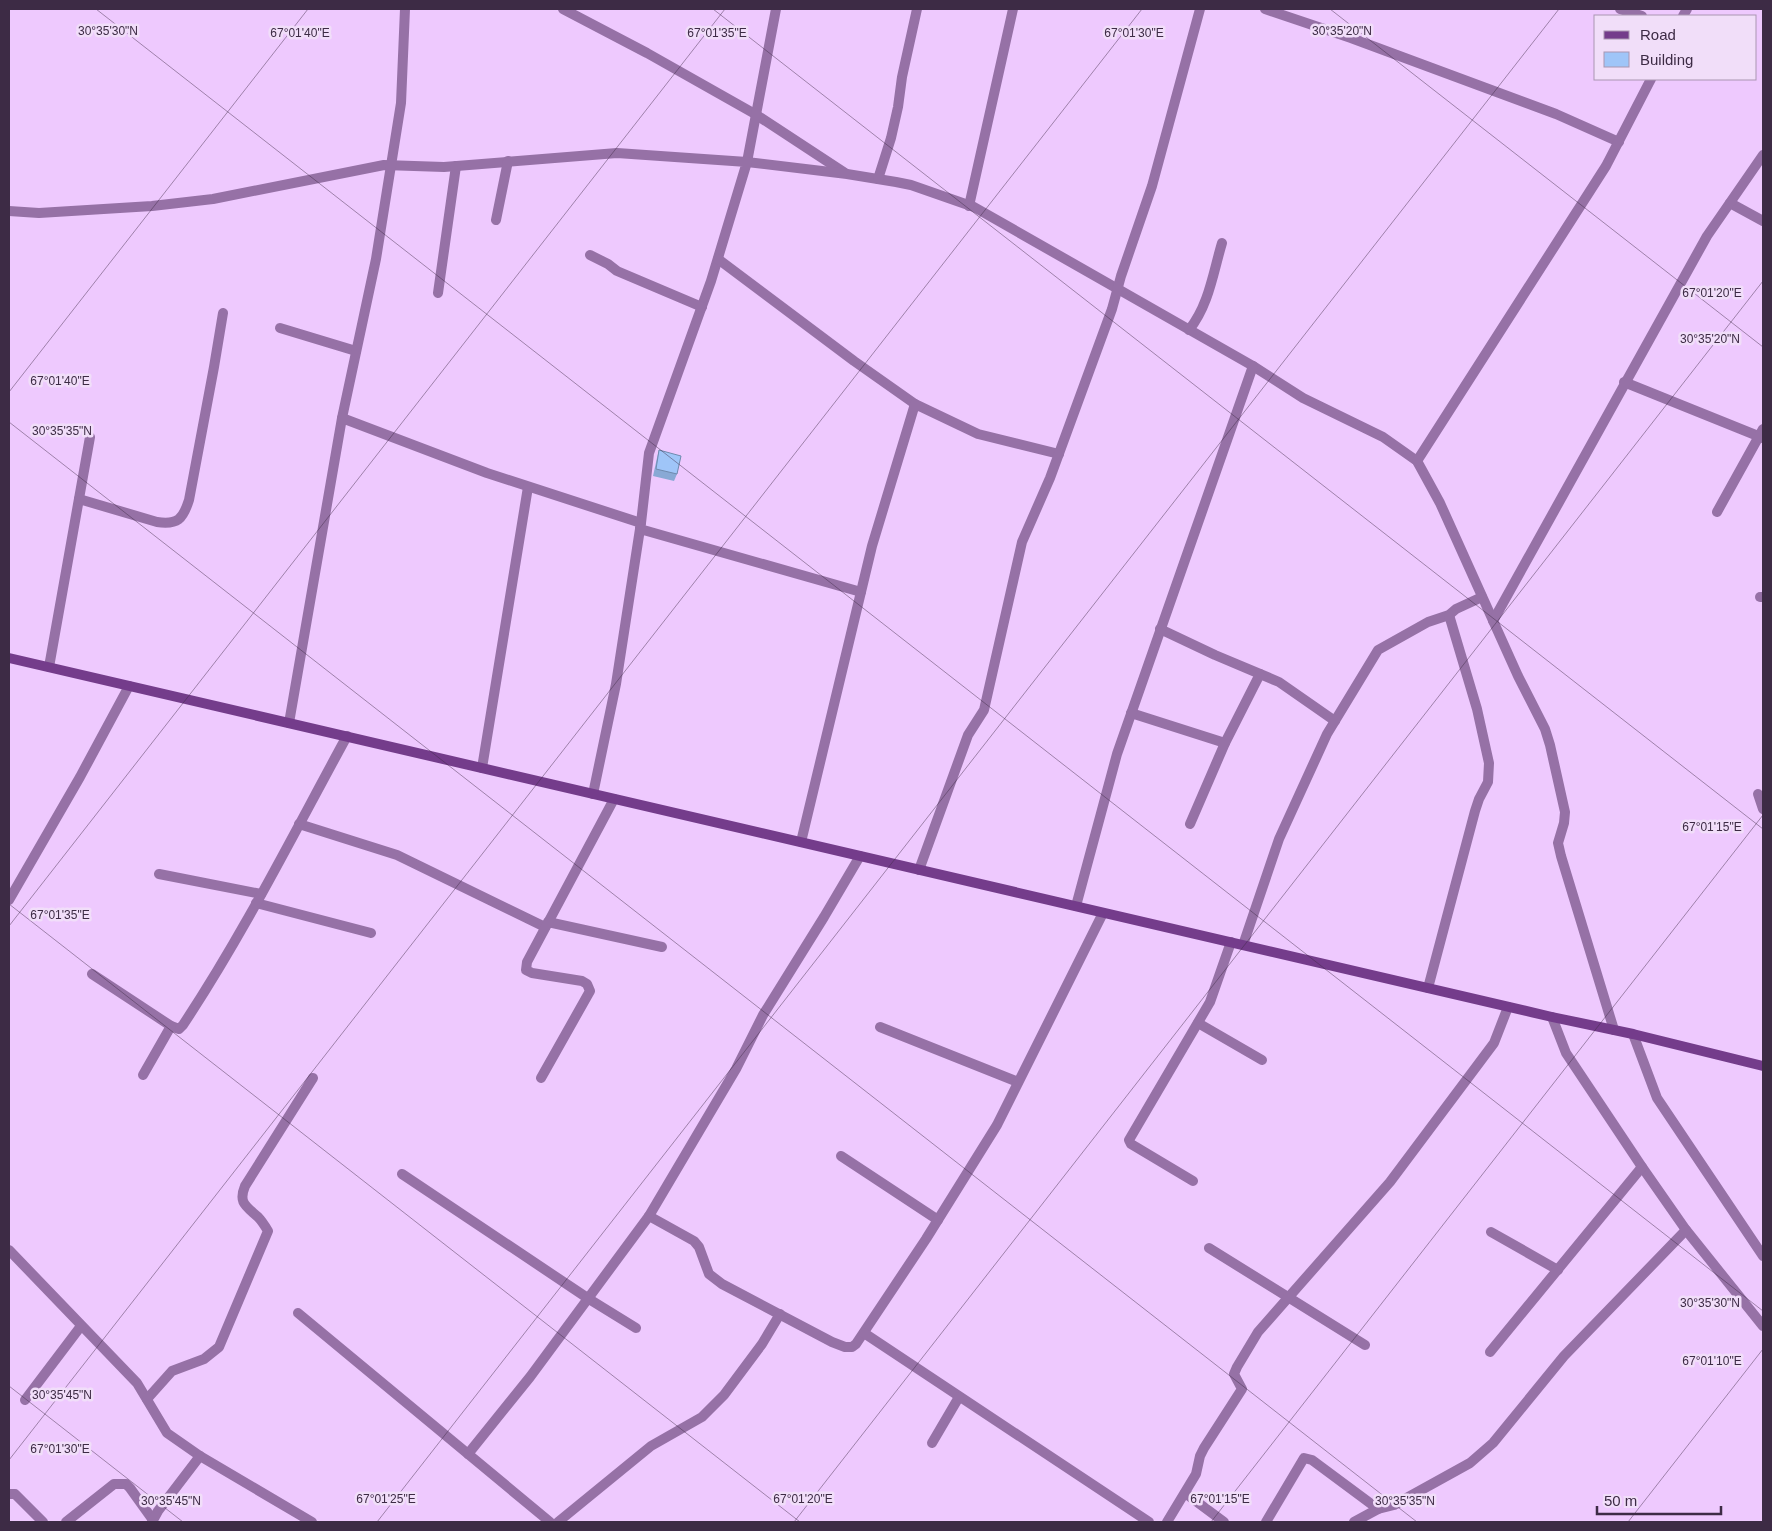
<svg xmlns="http://www.w3.org/2000/svg" width="1772" height="1531" viewBox="0 0 1772 1531" font-family="Arial,sans-serif">
<style>
.lines{fill:none;stroke-linecap:round;stroke-linejoin:round}
.minor{stroke:#9671a6;stroke-width:10}
.secondary{stroke:#743c8b;stroke-width:10}
.wall{fill:#89a9d5}
.building{fill:#9fc5f8;stroke:#6f8aae}
.ticks{fill:none;stroke:#3d2b45;stroke-width:1;stroke-opacity:0.45}
.ticks-label{font-size:12px;text-anchor:middle;fill:#3d2b45;stroke:#f1def9;stroke-width:5;stroke-linejoin:round;paint-order:stroke}
</style>
<rect width="100%" height="100%" fill="#eec9fe"/>
<g class="lines">
<!-- minor -->
<g class="minor">
<path d="M563,9l84,44 108,61 90,59"/>
<path d="M776,9l-29,153 100,12 49,8 15,3 63,22 279,159 50,32 80,39 34,24 23,42 78,173 27,53 5,16 15,67 -1,11 -6,20 3,13 53,174"/>
<path d="M1265,9l86,29 205,76 63,28"/>
<path d="M1620,9l22,7"/>
<path d="M1683,16l4,-7"/>
<path d="M878,179l13,-41 7,-31 4,-30 15,-68"/>
<path d="M1730,203l33,18"/>
<path d="M969,206l44,-197"/>
<path d="M9,211l30,2 113,-7 61,-7 171,-34 60,2 173,-14 130,9 -36,119 -62,172 -8,70"/>
<path d="M496,220l12,-59"/>
<path d="M590,255l18,9 9,7 85,36"/>
<path d="M718,259l136,102 61,43"/>
<path d="M438,293l18,-127"/>
<path d="M280,328l76,23"/>
<path d="M1189,330c20,-25 24,-57 33,-87"/>
<path d="M1624,382l139,56"/>
<path d="M342,418l34,-159 25,-156 4,-94"/>
<path d="M1417,461l189,-295 45,-87"/>
<path d="M79,499l78,23c21,3 26,-3 32,-22l25,-133 9,-54"/>
<path d="M1717,512l46,-83"/>
<path d="M1760,597h3"/>
<path d="M1493,621l214,-385 56,-81"/>
<path d="M1160,629l55,26 64,27 56,39"/>
<path d="M49,667l41,-230"/>
<path d="M1131,713l94,30"/>
<path d="M289,723l53,-305 145,55 154,50 -1,5"/>
<path d="M482,768l46,-281"/>
<path d="M593,794l23,-110 24,-155 221,63"/>
<path d="M1758,794l5,15"/>
<path d="M299,824l98,31 148,72"/>
<path d="M1190,824l35,-81 35,-69"/>
<path d="M801,842l71,-296 43,-142 63,30 81,20"/>
<path d="M919,870l49,-135 16,-25 38,-168 28,-64 62,-169 9,-33 31,-90 48,-177"/>
<path d="M159,874l102,20"/>
<path d="M9,900l71,-123 49,-91"/>
<path d="M256,903l115,30"/>
<path d="M1076,906l41,-152 136,-388"/>
<path d="M548,922l114,25"/>
<path d="M1243,945l36,-106 48,-105 51,-84 50,-28 21,-7 7,-6 26,-12"/>
<path d="M92,974l79,52 8,3 4,-4c61,-92 111,-192 164,-289"/>
<path d="M1428,988l47,-177 4,-12 9,-17 1,-19 -12,-54 -28,-94"/>
<path d="M1552,1017l14,36 76,114 44,63 77,96"/>
<path d="M1198,1023l64,37"/>
<path d="M880,1027l138,55"/>
<path d="M1633,1034l24,64 106,158"/>
<path d="M143,1075l28,-49"/>
<path d="M541,1078l49,-87 -3,-7 -5,-3 -50,-8 -6,-3 1,-8 87,-163"/>
<path d="M841,1156l97,64"/>
<path d="M402,1174l187,125 47,29"/>
<path d="M1193,1181l-62,-37 -2,-4 81,-138 21,-60"/>
<path d="M649,1216l45,25 5,6 10,27 13,10 110,58 13,5h7l4,-3 70,-105 71,-114 106,-212"/>
<path d="M1491,1232l67,38"/>
<path d="M1209,1248l156,97"/>
<path d="M9,1250l128,133 30,50 33,23 112,66"/>
<path d="M298,1313l252,209"/>
<path d="M864,1333l285,189"/>
<path d="M1490,1352l152,-185"/>
<path d="M147,1399l25,-28 32,-12 15,-12 49,-116c-3,-5 -6,-10 -10,-14 -12,-11 -20,-14 -13,-31l68,-108"/>
<path d="M25,1400l56,-74"/>
<path d="M932,1443l27,-46"/>
<path d="M468,1454l62,-77 119,-161 87,-147 27,-54 61,-98 36,-61"/>
<path d="M1185,1493l39,29"/>
<path d="M9,1494h6l28,28"/>
<path d="M66,1522l48,-38h12l4,4 23,32"/>
<path d="M152,1522l6,-11 42,-55"/>
<path d="M558,1522l93,-76 51,-29 22,-22 38,-51 18,-30"/>
<path d="M1167,1522l29,-48 4,-18 4,-8 38,-59 -8,-15 3,-7 21,-35 132,-150 104,-139 14,-36"/>
<path d="M1266,1522l38,-64 8,2 66,49 16,-4 76,-42 23,-20 71,-87 122,-126"/>
<path d="M1354,1522l24,-13"/>
</g>
<!-- secondary -->
<path class="secondary" d="M9,658l1543,359 81,17 130,32"/>
</g>
<!-- wall -->
<path class="wall" d="M659,450l18,24 -3,7 -21,-5 4,-18z"/>
<!-- building -->
<path class="building" d="M659,450l22,6 -4,18 -21,-5z"/>
<!-- ticks -->
<path class="ticks" d="M96,9l1667,1302M713,9l1050,820M1330,9l433,338M9,392l299,-383M9,422l1408,1100M9,904l791,618M9,926l716,-917M9,1386l174,136M9,1460l1133,-1451M377,1522l1182,-1513M794,1522l969,-1241M1211,1522l552,-707M1628,1522l135,-173"/>
<g class="ticks-label">
<text x="108" y="35">30°35'30"N</text>
<text x="1342" y="35">30°35'20"N</text>
<text x="300" y="37">67°01'40"E</text>
<text x="717" y="37">67°01'35"E</text>
<text x="1134" y="37">67°01'30"E</text>
<text x="1712" y="297">67°01'20"E</text>
<text x="1710" y="343">30°35'20"N</text>
<text x="60" y="385">67°01'40"E</text>
<text x="62" y="435">30°35'35"N</text>
<text x="1712" y="831">67°01'15"E</text>
<text x="60" y="919">67°01'35"E</text>
<text x="1710" y="1307">30°35'30"N</text>
<text x="1712" y="1365">67°01'10"E</text>
<text x="62" y="1399">30°35'45"N</text>
<text x="60" y="1453">67°01'30"E</text>
<text x="386" y="1503">67°01'25"E</text>
<text x="803" y="1503">67°01'20"E</text>
<text x="1220" y="1503">67°01'15"E</text>
<text x="171" y="1505">30°35'45"N</text>
<text x="1405" y="1505">30°35'35"N</text>
</g>
<!-- border -->
<rect width="1772" height="1531" fill="none" stroke="#3d2b45" stroke-width="20"/>
<!-- legend -->
<rect x="1594" y="15" width="162" height="65" fill="#f1def9" stroke="#a996b1"/>
<rect x="1604" y="31" width="25" height="8" fill="#743c8b" stroke="#a996b1"/>
<text x="1640" y="40" font-size="15" fill="#3d2b45">Road</text>
<rect x="1604" y="52" width="25" height="15" fill="#9fc5f8" stroke="#a996b1"/>
<text x="1640" y="65" font-size="15" fill="#3d2b45">Building</text>
<!-- scale -->
<path d="M1597 1506v8h124v-8" fill="none" stroke="#3d2b45" stroke-width="2.5"/>
<text x="1604" y="1506" font-size="15" fill="#3d2b45" stroke="#f1def9" stroke-width="4" paint-order="stroke">50 m</text>
</svg>
